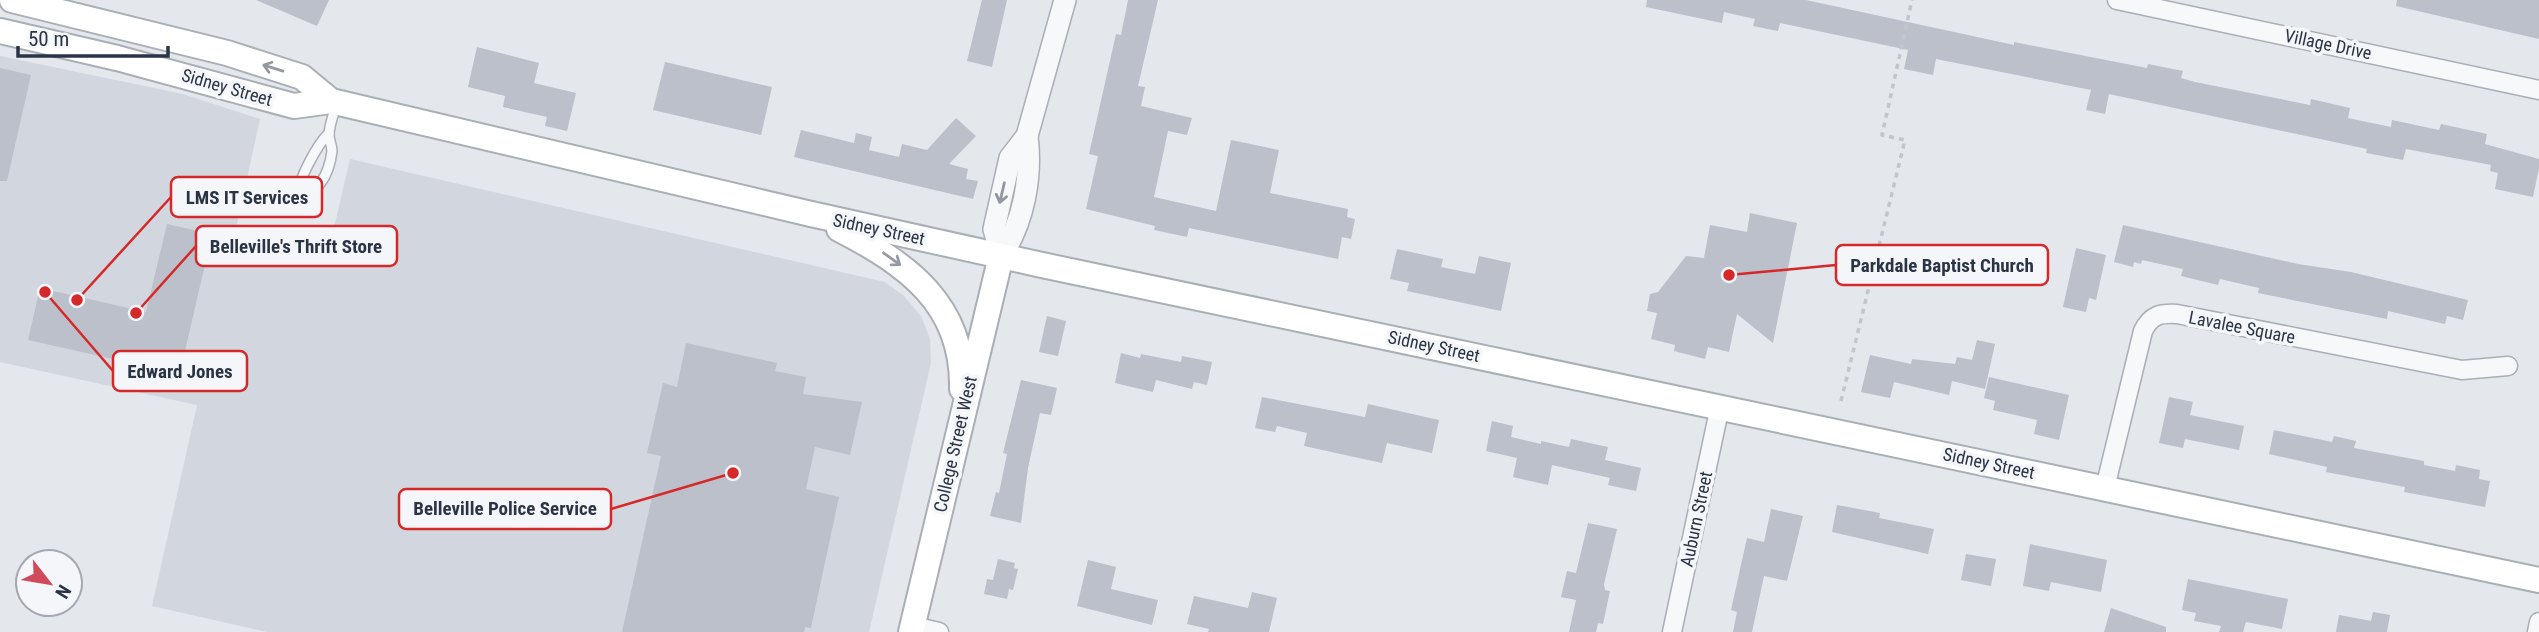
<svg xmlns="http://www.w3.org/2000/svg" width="2539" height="632" viewBox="0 0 2539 632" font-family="'Roboto Condensed',sans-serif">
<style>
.built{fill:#d2d6de}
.building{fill:#bbc0ca}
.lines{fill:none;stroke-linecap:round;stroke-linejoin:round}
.service-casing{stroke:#a9aeb7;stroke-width:12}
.minor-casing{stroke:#a9aeb7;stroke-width:21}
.tertiary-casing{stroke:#a9aeb7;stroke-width:24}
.secondary-casing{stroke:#a9aeb7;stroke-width:28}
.path{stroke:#c2c5cb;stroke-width:3.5;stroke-dasharray:5 5;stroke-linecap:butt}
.service{stroke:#f7f8fa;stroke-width:9}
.minor{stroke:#f7f8fa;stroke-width:18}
.tertiary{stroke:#f7f8fa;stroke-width:21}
.secondary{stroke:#fff;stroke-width:24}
.oneway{stroke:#959aa2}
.oneway2{stroke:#9196a0}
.labels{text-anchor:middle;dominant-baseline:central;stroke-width:7;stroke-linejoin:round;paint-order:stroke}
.street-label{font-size:18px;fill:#2b3445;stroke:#f4f6f9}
.leader{fill:none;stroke:#d62828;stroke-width:2.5}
.callout-dot{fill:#d62828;stroke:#f4f6f9;stroke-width:2.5}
.callout{fill:#f4f6f9;stroke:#d62828;stroke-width:2.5}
.callout-label{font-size:19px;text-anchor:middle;font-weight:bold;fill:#2b3445}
</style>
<rect width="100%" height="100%" fill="#e4e7ec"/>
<!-- built -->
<path class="built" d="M0,56l183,38 77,25 -23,105 93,21 20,-86 535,123 19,14 17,20 9,23 1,24 -62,269h-602l-115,-26 45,-201 -197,-43z"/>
<!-- building -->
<g class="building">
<path d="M256,0h73l-12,26z"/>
<path d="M982,0h25l-15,67 -25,-6z"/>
<path d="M1128,0h30l-20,86 7,1 -4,19 51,12 -5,17 -19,-4 -14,66 62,14 15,-71 48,10 -9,43 78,16 -1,8 8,2 -4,20 -9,-2 -4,22 -149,-31 -2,9 -33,-7 1,-4 -69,-17 12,-53 -9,-2 27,-120 5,1z"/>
<path d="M1647,0h159l208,45v-3l133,26 1,-4 35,7 -2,7 14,4 115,23 1,-6 39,9 -2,10 43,9 1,-7 47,10 2,-6 46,10 -2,10 54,15v9l-6,29 -38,-8 3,-16 -8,-2 1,-6 -85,-16 -3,11 -37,-7 1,-4 -258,-55 -4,20 -19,-4 5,-20 -155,-31 -3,16 -29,-6 4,-19 -128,-27 -2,8 -25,-5 2,-7 -31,-7 -2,11 -76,-16z"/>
<path d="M2397,0h142v39l-143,-33z"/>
<path d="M477,47l62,16 -5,20 42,10 -9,38 -22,-5 2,-9 -44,-10 2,-11 -37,-9z"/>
<path d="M665,62l107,25 -11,48 -108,-25z"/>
<path d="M0,68l31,7 -24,106h-7z"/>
<path d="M956,118l20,18 -27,28 19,5 -2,10 12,2 -5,18 -179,-42 7,-27 53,13 2,-10 16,4 -3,13 30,7 3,-13 25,6z"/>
<path d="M1750,213l47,10 -24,120 -36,-29 -8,38 -21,-5 -3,12 -31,-8 1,-6 -24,-6 6,-26 -10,-2 3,-17 8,-2 28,-36 18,2 6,-33 37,7z"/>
<path d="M167,224l45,10 -27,117 -27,18 -130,-29 12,-52 106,24z"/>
<path d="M2123,225l175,39 53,8 117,28 -5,20 -16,-4 -2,8 -57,-13 -1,8 -129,-26 1,-5 -39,-9 -2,6 -37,-9 2,-7 -41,-9 -1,4 -7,-2 -1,5 -19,-5z"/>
<path d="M2076,248l30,7 -10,45 -7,-2 -3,14 -23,-5z"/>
<path d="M1397,249l46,10 -2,8 34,7 4,-18 32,7 -10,48 -94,-20 2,-8 -19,-4z"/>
<path d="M1047,316l19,5 -8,35 -19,-4z"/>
<path d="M1977,340l18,4 -10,45 -33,-8 -3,14 -55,-13 -4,16 -29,-6 9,-37 41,9 1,-5 43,5 2,-7 15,3z"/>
<path d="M686,343l91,20 -2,8 31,6 -3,17 59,8 -12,53 -35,-8 -9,42 33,8 -28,131 -6,-1 -1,5h-182l39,-176 -14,-3 16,-70 14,4z"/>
<path d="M1121,353l19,5 1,-4 40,8 1,-6 30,6 -5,23 -13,-3 -2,7 -36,-9 -3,12 -38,-9z"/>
<path d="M1989,377l80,18 -10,45 -25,-6 3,-14 -44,-10 2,-9 -11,-3z"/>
<path d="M1021,380l36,8 -6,27 -11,-2 -12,55 -7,55 -31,-7 6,-24 3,1 8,-39 -4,-1z"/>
<path d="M1262,397l103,20 3,-13 71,16 -7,33 -45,-10 -5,20 -78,-17 3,-13 -30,-7 -2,6 -20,-4z"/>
<path d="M2169,397l24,5 -3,13 54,11 -5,24 -54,-11 -2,9 -24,-5z"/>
<path d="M1492,421l21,5 -2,11 30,7v-3l28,6 2,-8 37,8 -3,13 36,8 -5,23 -28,-6 2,-7 -58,-13 -4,20 -35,-8 4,-19 -31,-7z"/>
<path d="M2274,430l58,12 2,-6 22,5 -2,7 70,13v4l31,6 1,-6 24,5 -1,9 11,2 -5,26 -81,-15 1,-5 -79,-15 1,-5 -58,-13z"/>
<path d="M1837,505l43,8 -1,5 55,11 -6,25 -96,-22z"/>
<path d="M1771,509l32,7 -16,65 -23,-5 -12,56h-19l4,-20 -6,-2 16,-72 17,4z"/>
<path d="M1588,523l29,6 -13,55 1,6 5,1 -7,33 -5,-1 -2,9h-27l7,-32 -15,-3 6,-26 9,2z"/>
<path d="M2030,544l77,16 -6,32 -50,-10 -2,9 -26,-5z"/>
<path d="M1966,554l30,5 -5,27 -30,-6z"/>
<path d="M998,559l17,4 -1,5 4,1 -5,21 -4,-1 -2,10 -23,-5 3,-15 6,1z"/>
<path d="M1088,560l28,7 -5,22 47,11 -6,25 -75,-19z"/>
<path d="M2188,579l100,20 -6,30 -36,-7 -3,10h-24l2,-6 -27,-5 2,-8 -14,-3z"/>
<path d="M1252,592l25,6 -8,34h-61l1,-3 -22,-5 7,-28 54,12z"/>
<path d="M2111,608l55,19v5h-62z"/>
<path d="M2373,612l17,3 -3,17h-51l3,-17 32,6z"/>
</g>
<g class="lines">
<!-- service casing -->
<g class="service-casing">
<g id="service">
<path d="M231,197c44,9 94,13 101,-46 0,-5 -3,-11 -3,-16 0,-10 5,-22 8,-32"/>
<path d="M298,197c-1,-16 19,-52 31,-64"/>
</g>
</g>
<!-- minor casing -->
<g class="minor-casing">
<g id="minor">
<path d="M2117,0l422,90"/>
<path d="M2105,488l38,-157c8,-16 17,-18 34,-17l285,56 46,-4"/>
<path d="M913,626l26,6"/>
<path d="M1672,632l48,-226"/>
<path d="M2537,632l2,-10"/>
</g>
</g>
<!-- tertiary casing -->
<g class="tertiary-casing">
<g id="tertiary">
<path d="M1001,256l-7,-27 16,-71 17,-22 38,-136"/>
<path d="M1001,256c23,-34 31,-80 26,-120"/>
</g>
</g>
<!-- secondary casing -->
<g class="secondary-casing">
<g id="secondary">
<path d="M12,0l215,53 75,24 29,24"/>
<path d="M0,31l117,27 177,48 37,-5 480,113 231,51 1497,315"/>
<path d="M839,229c68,35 125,75 123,160"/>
<path d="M911,632l90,-376"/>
</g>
</g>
<!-- path -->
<path class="path" d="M1841,401l64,-261 -23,-5 30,-135"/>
<!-- service -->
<use href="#service" class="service"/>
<!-- minor -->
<use href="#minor" class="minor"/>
<!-- tertiary -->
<use href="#tertiary" class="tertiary"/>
<!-- secondary -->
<use href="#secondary" class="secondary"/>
</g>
<!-- one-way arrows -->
<defs><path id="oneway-shaft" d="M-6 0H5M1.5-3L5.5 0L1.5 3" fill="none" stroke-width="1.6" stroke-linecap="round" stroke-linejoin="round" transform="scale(1.75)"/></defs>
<g class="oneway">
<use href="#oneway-shaft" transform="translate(273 68) rotate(-163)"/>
<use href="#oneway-shaft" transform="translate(892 259) rotate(36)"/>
</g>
<use class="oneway2" href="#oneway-shaft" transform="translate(1002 193) rotate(103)"/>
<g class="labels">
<!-- street labels -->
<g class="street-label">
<text transform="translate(2328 44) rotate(12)">Village Drive</text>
<text transform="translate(227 87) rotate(16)">Sidney Street</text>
<text transform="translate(879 229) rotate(12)">Sidney Street</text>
<text transform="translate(2242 327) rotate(11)">Lavalee Square</text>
<text transform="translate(1434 346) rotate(12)">Sidney Street</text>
<text transform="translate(955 444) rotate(-77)">College Street West</text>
<text transform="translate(1989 463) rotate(12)">Sidney Street</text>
<text transform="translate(1696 519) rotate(-78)">Auburn Street</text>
</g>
</g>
<!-- callouts -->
<path class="leader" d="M77 300L171 197M136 313L196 246M1729 275L1836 265M45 292L113 371M733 473L611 509"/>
<g class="callout-dot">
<circle cx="77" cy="300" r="7"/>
<circle cx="136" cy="313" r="7"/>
<circle cx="1729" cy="275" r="7"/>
<circle cx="45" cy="292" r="7"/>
<circle cx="733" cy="473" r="7"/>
</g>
<g class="callout">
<rect x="171" y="177" width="151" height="40" rx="7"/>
<rect x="196" y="226" width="201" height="40" rx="7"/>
<rect x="1836" y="245" width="212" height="40" rx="7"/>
<rect x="113" y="351" width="134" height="40" rx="7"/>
<rect x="399" y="489" width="212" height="40" rx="7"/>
</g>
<g class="callout-label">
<text x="247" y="204">LMS IT Services</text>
<text x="296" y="253">Belleville's Thrift Store</text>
<text x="1942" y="272">Parkdale Baptist Church</text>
<text x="180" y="378">Edward Jones</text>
<text x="505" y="515">Belleville Police Service</text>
</g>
<!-- north arrow -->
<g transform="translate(49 583) rotate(121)"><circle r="33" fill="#f4f6f9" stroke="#a4a8b1" stroke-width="2"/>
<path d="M0-5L12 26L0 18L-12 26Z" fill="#d1495b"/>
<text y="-10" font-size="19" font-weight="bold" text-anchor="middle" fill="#2b3445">N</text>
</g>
<!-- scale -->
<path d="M18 46v10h150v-10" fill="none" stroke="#2b3445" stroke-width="3.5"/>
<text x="28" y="46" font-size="21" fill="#2b3445" stroke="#f4f6f9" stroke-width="5" paint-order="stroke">50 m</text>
</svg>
